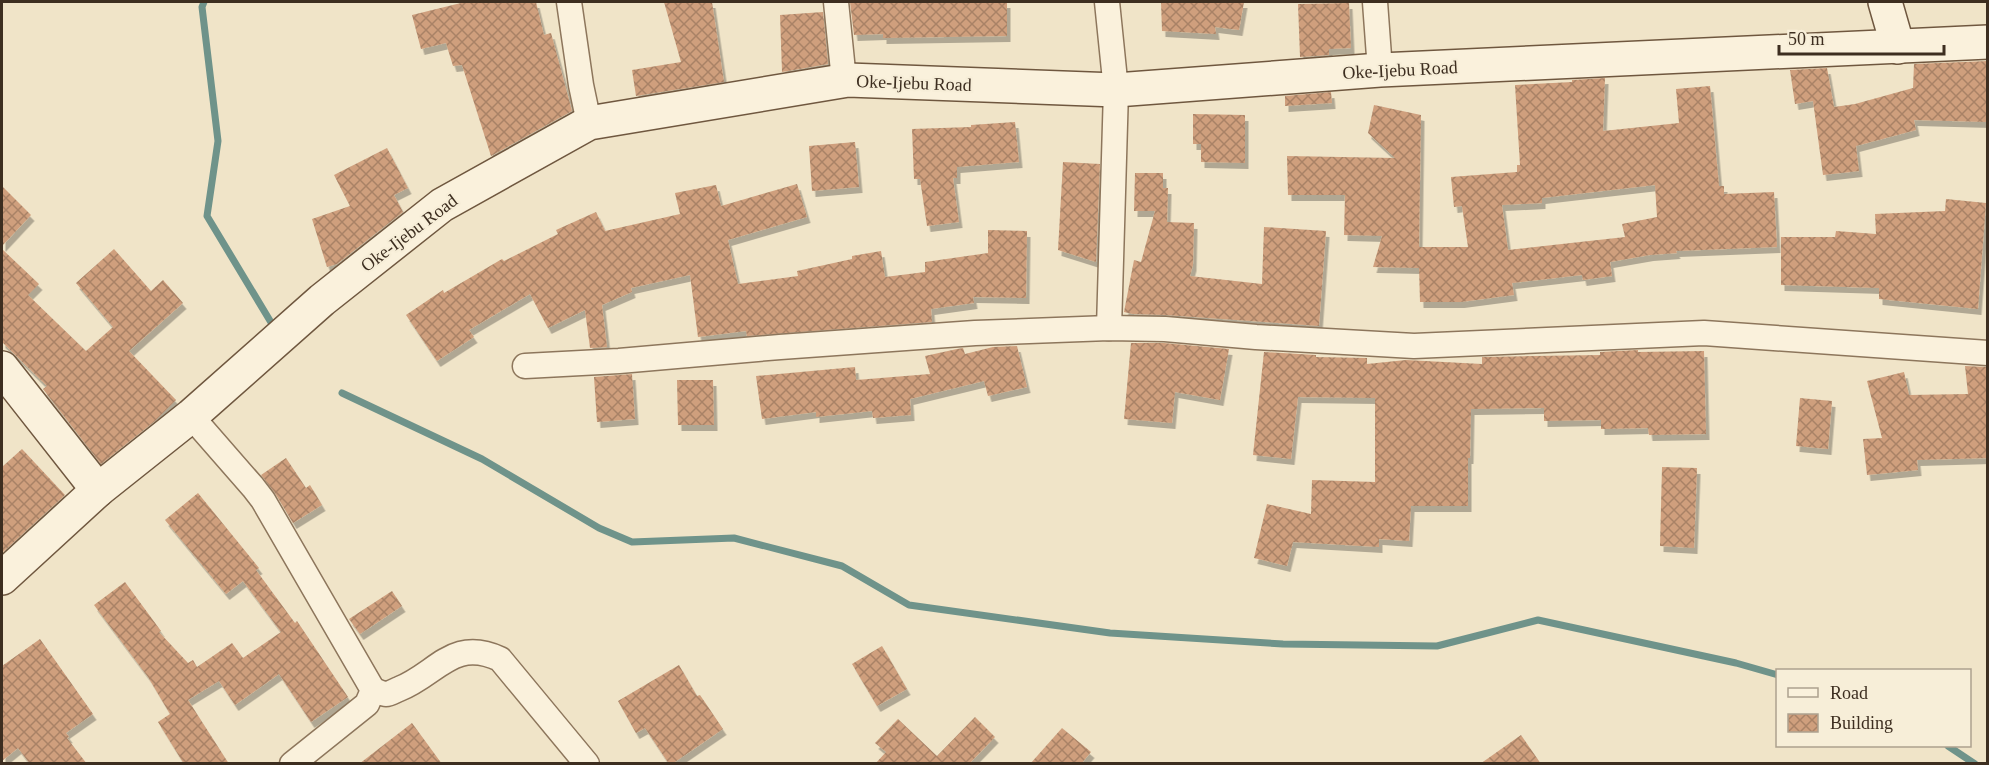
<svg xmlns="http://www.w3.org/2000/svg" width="1989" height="765" viewBox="0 0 1989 765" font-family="Georgia,serif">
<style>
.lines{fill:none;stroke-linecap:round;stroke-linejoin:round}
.stream{stroke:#6f938a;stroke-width:7}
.building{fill:url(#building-cross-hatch);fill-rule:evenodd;filter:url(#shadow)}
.street-casing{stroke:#8d765c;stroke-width:27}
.secondary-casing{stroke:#6f573f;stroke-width:36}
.street{stroke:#faf1dc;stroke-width:24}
.secondary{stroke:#faf1dc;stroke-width:33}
.labels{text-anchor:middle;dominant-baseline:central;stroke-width:4.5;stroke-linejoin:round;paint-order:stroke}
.street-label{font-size:18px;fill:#3d2e20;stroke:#f7eed8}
</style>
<defs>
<pattern id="building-cross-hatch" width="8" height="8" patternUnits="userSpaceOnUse" patternTransform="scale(1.5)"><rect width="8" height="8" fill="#cf9f7d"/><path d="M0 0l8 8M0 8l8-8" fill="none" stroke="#a98266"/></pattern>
<filter id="shadow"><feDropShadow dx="3.5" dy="6" stdDeviation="0" flood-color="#0004"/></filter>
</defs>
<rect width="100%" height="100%" fill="#f0e4c8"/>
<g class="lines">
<!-- stream -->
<g class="stream">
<path d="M204,2l-2,5 16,134 -11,75 68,113"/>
<path d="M342,393l140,66 117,69 33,14 102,-4 108,28 67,39 201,28 173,11 154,2 101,-26 198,43 42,12"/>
<path d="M1948,746l27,18"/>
</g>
</g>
<!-- building -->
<g class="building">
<path d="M465,2h71l8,33 7,-2 21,78 -81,45 -29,-91 -9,1 -7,-23 -25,6 -9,-34z"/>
<path d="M664,2h48l12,80 -88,14 -4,-26 49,-8z"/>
<path d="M850,2h157v34l-124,2v-4l-29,1z"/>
<path d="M1161,2h83l-5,28 -24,-3 1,7 -54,-3z"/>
<path d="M1349,3l2,45 -22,1v6l-29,2 -2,-53z"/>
<path d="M823,12l5,52 -46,8 -2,-57z"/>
<path d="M1988,61v61l-74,-2 2,10 -60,16 3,25 -36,4 -10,-74 -18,3 -5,-34 37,-2 7,39 21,-3 58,-16 1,-24z"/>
<path d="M1605,78l-2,53 76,-8 -3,-34 34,-3 9,100h5v8l50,-2 3,55 -101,4 1,2 -27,2 -40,7 2,14 -29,4 -1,-5 -70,8 2,12 -53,7h-41l-1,-34 -46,-1 9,-31 -38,-1 1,-40h-57l-1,-39 108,2 -27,-25 6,-28 47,10 -2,132h49l-6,-41 -8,1 -3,-30 66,-5v-7h3l-5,-80 57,-3v-2zM1655,185l2,32 -35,7 3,13 -117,13 -6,-45 40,-2v-5z"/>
<path d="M1331,92l1,11 -47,3v-10z"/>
<path d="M1193,114l52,1v48l-44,-1v-18h-8z"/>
<path d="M1015,122l4,40 -62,5v11h-4l6,44 -32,4 -7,-47h-6l-2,-50 59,-2v-2z"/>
<path d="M855,142l4,45 -47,4 -3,-45z"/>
<path d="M387,148l21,40 -14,7 9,17 -66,52 -10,3 -15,-48 38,-13 -16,-31z"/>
<path d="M1063,162l37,2 -4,98 -38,-12z"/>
<path d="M1135,173h28v15h5l-1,34 27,1 -1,42 -3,11 72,8 2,-57 62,4 -7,95 -153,-11 -33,-1 -9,-2 10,-52 7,2 14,-51h-21z"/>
<path d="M797,184l10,33 -79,23 10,44 60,-8 -1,-5 55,-12v-3l29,-5 4,26 40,-5v-10l63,-9v-23l39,1 -1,67 -53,-1 1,6 -43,6 1,13 -185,14 -1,-5 -48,6 -8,-62 -59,13 1,4 -30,13 5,42 -17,1 -5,-38 -37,18 -18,-34 -61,36 5,7 -37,24 -31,-46 37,-25 1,3 58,-34 2,2 54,-27 -2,-4 40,-18 9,19 75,-17 -5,-21 41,-8 5,21z"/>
<path d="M2,186l29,29 -29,31z"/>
<path d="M1946,199l40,4 -8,106 -99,-10v-11l-98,-3v-48h54l1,-6 40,3 -1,-20 70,-3z"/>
<path d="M2,249l37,35 -11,11 58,56 27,-24 -37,-44 38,-34 37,42 12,-11 20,23 -54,48 47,49 -21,21 -54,43 -58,-75 4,-3 -45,-44z"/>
<path d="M1131,343h33l65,6 -9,51 -45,-8 -3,31 -48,-4z"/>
<path d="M1017,346l10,41 -39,9 -4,-15 -74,18 1,16 -38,3 -1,-7 -56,6v-5l-54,7 -6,-43 99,-9 1,13 74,-6 -5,-18 32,-7 6,-1 2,6 28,-7z"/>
<path d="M1638,350v2l66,-1 2,83 -57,1 -1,-7 -47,1v-9l-57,1v-13l-73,1 -1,49h-2v48h-57l-2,35 -30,-2v8l-86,-5 -6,24 -33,-8 13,-54 44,10 1,-34 63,2v-84l-77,-1 -7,62 -38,-4 11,-103 52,3v2l51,1v6l39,-4 76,4v-7l118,-2v-3z"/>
<path d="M1965,366l23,1v91l-71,2 1,10 -51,5 -4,-36 19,-1 -15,-57 37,-9 5,23 59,-1z"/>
<path d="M632,374l3,45 -38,3 -3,-45z"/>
<path d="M677,380h36l1,45h-36z"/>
<path d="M1800,398l32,3 -4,48 -32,-3z"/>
<path d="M22,449l43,46 -63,58v-86z"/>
<path d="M286,458l20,30 4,-3 12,20 -29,18 -18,-30 -14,-18z"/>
<path d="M1662,467l35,1 -3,80 -34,-2z"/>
<path d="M198,493l61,75 -3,2 39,53 2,-2 51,76 -37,25 -32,-48 -44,31 -16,-24 -31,19 41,64h-45l-26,-42 12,-8 -22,-37 -54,-72 31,-23 36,49 -2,1 29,31 5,-3 4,7 35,-24 11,15 38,-26 -38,-51 -17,13 -61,-74z"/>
<path d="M392,591l10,15 -42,28 -11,-15z"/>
<path d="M40,639l53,75 -27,19 3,4 -2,1 20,26h-57l-12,-16 -16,13v-95z"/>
<path d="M882,646l25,43 -30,17 -25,-42z"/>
<path d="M679,665l18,31 3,-1 23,34 -51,35h-3l-24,-36 -9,5 -18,-32z"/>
<path d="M975,717l20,20 -26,27h-94l11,-12 -11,-9 23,-24 39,37z"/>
<path d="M412,723l30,41h-83z"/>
<path d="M1062,728l29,24 -10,12h-51z"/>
<path d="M1521,735l20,29h-61z"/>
</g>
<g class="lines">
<!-- street casing -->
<g class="street-casing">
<g id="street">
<path d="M569,2l12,83 8,38"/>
<path d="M836,2l7,69 5,9"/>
<path d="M1107,2l9,88 -7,238"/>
<path d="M1375,2l5,68"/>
<path d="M525,366l94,-5 161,-14 195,-14 134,-5 56,1 91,8 158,9 290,-13 284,20"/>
<path d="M191,416l62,71 10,13 110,190 -6,14 -75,60"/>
<path d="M373,690c3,1 10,4 13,4 4,0 10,-4 13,-5 38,-15 54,-52 101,-30l87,105"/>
</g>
</g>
<!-- secondary casing -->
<g class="secondary-casing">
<g id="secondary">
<path d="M1885,2l13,45"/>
<path d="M2,368l96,122"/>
<path d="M2,578l96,-88 93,-74 131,-116 120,-95 147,-82 259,-43 268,10 264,-20 608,-28"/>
</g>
</g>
<!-- street -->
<use href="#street" class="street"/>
<!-- secondary -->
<use href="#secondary" class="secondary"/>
</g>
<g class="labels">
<!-- street labels -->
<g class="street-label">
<text transform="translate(1400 70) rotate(-3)">Oke-Ijebu Road</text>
<text transform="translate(914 83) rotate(2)">Oke-Ijebu Road</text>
<text transform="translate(409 233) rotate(-37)">Oke-Ijebu Road</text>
</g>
</g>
<!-- border -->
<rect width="1989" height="765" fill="none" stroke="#3d2e20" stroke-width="6"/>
<!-- legend -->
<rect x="1776" y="669" width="195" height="78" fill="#f7eed8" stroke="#ada18e" stroke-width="1.5"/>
<rect x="1788" y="688" width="30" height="9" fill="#faf1dc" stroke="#ada18e" stroke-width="1.5"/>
<text x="1830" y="699" font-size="18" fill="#3d2e20">Road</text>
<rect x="1788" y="714" width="30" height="18" fill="url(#building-cross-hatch)" stroke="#ada18e" stroke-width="1.5"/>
<text x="1830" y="729" font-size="18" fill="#3d2e20">Building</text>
<!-- scale -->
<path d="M1779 45v9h165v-9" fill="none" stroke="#3d2e20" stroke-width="3"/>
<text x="1788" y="45" font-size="18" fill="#3d2e20" stroke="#f7eed8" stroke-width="4.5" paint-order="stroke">50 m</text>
</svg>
